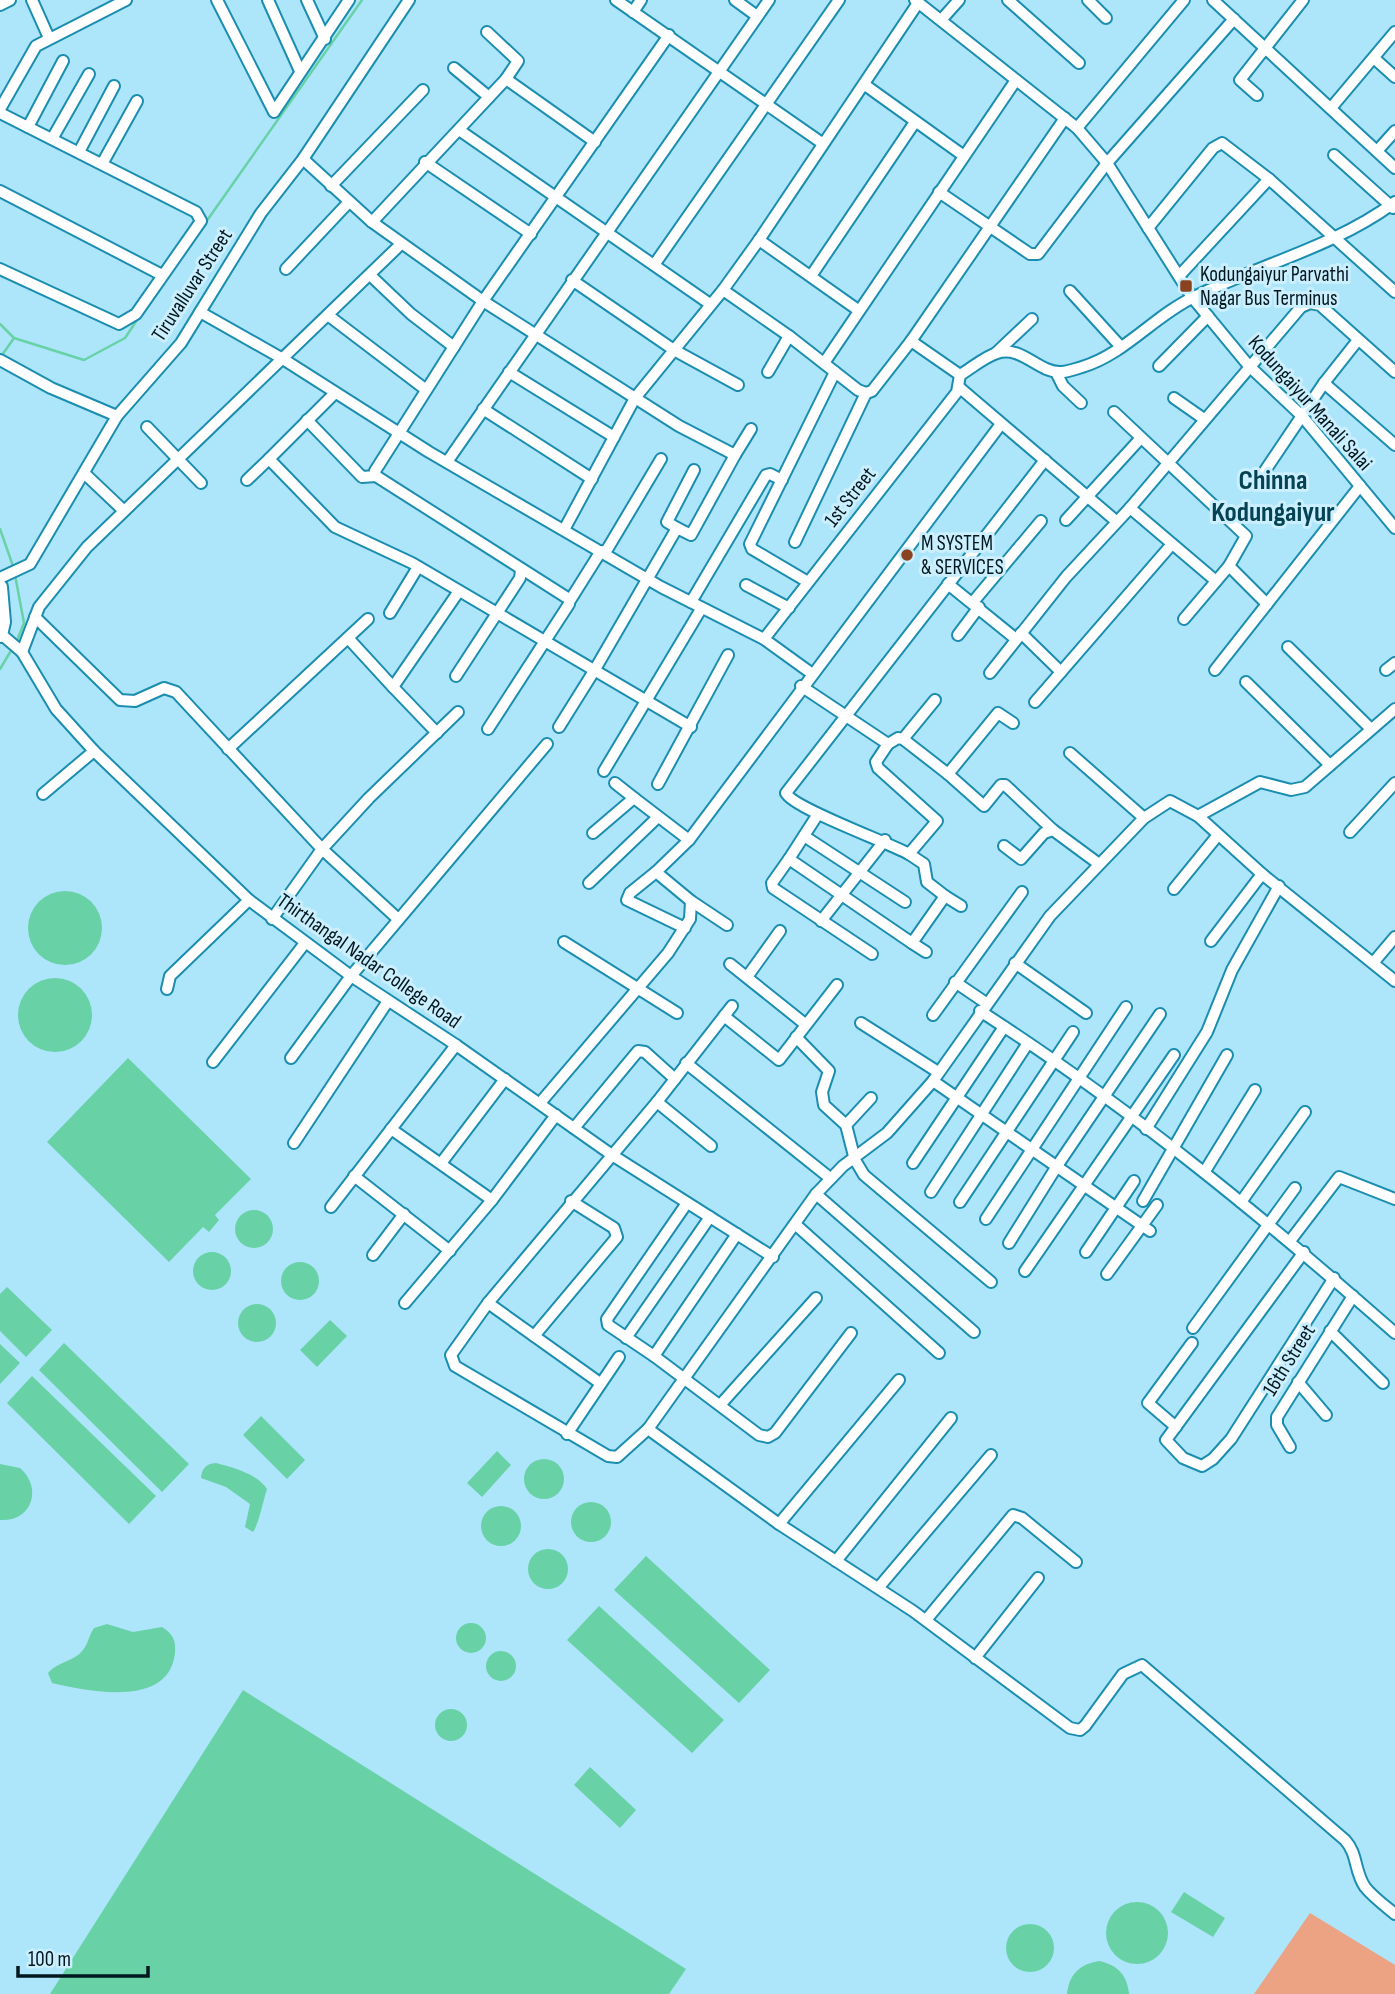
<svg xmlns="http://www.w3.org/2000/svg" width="1395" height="1994" viewBox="0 0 1395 1994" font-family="'Sofia Sans Condensed',sans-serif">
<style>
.green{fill:#eba384}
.water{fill:#68d2a6}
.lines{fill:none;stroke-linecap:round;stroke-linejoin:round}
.stream{stroke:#68d2a6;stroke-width:2.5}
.minor-casing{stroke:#1b8eb0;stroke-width:14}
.major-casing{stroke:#1b8eb0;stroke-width:18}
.minor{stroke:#fff;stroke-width:10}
.major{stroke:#fff;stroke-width:14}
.poi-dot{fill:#8a4321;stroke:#cbeffe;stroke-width:2.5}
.labels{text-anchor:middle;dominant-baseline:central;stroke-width:6;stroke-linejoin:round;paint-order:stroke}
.poi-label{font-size:21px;fill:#02171e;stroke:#cbeffe;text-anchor:start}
.street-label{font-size:21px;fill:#02171e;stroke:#cbeffe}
.district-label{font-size:28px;font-weight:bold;fill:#054254;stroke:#cbeffe}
</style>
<rect width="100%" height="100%" fill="#ade5fb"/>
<!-- green -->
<path class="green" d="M1310,1913l85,52v29h-141z"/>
<!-- water -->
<g class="water">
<circle cx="65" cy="928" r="37"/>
<circle cx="55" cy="1015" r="37"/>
<path d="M128,1058l123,121 -36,36 4,5 -10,12 -6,-5 -34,35 -122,-120z"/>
<circle cx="254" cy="1229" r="19"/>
<circle cx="212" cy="1271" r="19"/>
<circle cx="300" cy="1281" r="19"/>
<path d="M7,1287l45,43 -26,27 -26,-26v-37z"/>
<circle cx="257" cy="1323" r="19"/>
<path d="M330,1320l17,16 -30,31 -17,-17z"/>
<path d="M64,1343l125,121 -27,28 -123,-122z"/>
<path d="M0,1344l20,19 -20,21z"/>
<path d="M32,1376l124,120 -27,28 -122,-121z"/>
<path d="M261,1416l44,44 -18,19 -44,-44z"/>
<path d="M497,1451l14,14 -29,32 -15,-14z"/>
<circle cx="544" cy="1479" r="20"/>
<path d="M216,1463c16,4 42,11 51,26 -4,12 -8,34 -14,43l-8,-5 5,-23 -24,-17 -25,-9c1,-10 5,-14 15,-15z"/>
<path d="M0,1464l20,4c23,20 12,54 -20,52z"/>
<circle cx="591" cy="1522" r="20"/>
<circle cx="501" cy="1526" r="20"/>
<circle cx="548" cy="1569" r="20"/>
<path d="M646,1556l124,114 -31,33 -125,-113z"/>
<path d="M599,1606l125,114 -32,33 -125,-113z"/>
<circle cx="471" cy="1638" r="15"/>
<path d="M107,1624l26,8 29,-5c11,7 14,13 13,26 -6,56 -88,38 -123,30l-4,-10c9,-11 27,-12 35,-23 5,-6 6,-15 11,-22z"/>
<circle cx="501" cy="1666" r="15"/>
<path d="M243,1690l443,279 -17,25h-619z"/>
<circle cx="451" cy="1725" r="16"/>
<path d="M590,1767l46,43 -16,18 -46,-43z"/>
<path d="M1184,1892l41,26 -12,19 -42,-25z"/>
<circle cx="1137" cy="1933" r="31"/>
<circle cx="1030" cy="1948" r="24"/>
<path d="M1099,1961c19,4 28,14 30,33h-62c2,-20 13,-30 32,-33z"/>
</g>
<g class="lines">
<!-- stream -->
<g class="stream">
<path d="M206,222l156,-222"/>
<path d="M0,324l14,14 70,22 41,-22 14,-21"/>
<path d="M0,358l14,-20"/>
<path d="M0,529l14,40"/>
<path d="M15,575l9,48 -8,20"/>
<path d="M0,669l12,-20"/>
</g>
<!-- minor casing -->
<g class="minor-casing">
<g id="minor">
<path d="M32,0l17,38"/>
<path d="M217,0l57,112 75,-112"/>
<path d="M268,0l32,71"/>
<path d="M307,0l18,39"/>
<path d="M616,0l206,143"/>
<path d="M735,0l22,16"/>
<path d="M915,0l162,128 30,35 85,134 57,69 53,50 93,112"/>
<path d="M1008,0l71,63"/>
<path d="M1088,0l18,18"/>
<path d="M1213,0l182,168"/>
<path d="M0,5l10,-5"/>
<path d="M633,12l8,-12"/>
<path d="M942,19l17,-19"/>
<path d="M487,32l31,29 -12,18"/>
<path d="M1375,59l20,18"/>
<path d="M454,68l35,29"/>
<path d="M865,85l99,71"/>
<path d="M1257,95l-17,-15 63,-80"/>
<path d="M1331,108l64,-76"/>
<path d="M0,109l36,-63 90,-46"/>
<path d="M0,113l196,99 5,9 -65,93 -17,10 -119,-55"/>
<path d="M28,127l35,-66"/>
<path d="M1077,128l107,-128"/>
<path d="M459,130l251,174"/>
<path d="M52,139l37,-65"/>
<path d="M1377,151l18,-20"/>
<path d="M79,152l35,-66"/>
<path d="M1334,155l59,53"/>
<path d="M303,159l69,63 111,79 196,125 56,29 -44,80 -14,-7"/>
<path d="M425,162l106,72"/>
<path d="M102,164l35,-63"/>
<path d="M331,186l92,-96"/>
<path d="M0,191l162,84"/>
<path d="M939,192l91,62h8l69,-91 127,-144"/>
<path d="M372,222l134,-143 89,63"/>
<path d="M1148,228l65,-80 9,-5 47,36 126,113"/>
<path d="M759,240l99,70"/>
<path d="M654,265l185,-265"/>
<path d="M286,269l62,-66"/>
<path d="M370,275l41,39 43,33"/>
<path d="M811,276l104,-154"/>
<path d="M1179,276l90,-97"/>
<path d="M572,280l102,70 64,35"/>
<path d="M723,290l66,46 69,54 8,3 6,-2 39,-50 154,-223"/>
<path d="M1070,291l51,56"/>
<path d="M200,312l83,47 146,93 232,135 103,52 47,34"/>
<path d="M329,316l96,73"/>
<path d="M911,341l49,34"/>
<path d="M996,353l36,-34"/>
<path d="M0,360l51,28 66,28"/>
<path d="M824,363l192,-283"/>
<path d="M1159,366l49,-50"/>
<path d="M509,372l105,65"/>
<path d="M768,372l21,-36"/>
<path d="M1056,372l7,14 18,17"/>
<path d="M960,375c12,-7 24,-18 37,-22 25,-8 41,20 64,19 7,0 14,-3 21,-5 43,-13 72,-51 112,-70 67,-33 140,-50 201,-95"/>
<path d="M1324,383l71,62"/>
<path d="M960,388l156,133"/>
<path d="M335,393l-66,66 66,68 77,36 279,164"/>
<path d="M1174,398l30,21"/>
<path d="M483,409l109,70"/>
<path d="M1114,412l132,124 -17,30 -45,53"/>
<path d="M307,420l55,57 14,-1"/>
<path d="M147,427l54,56"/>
<path d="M735,455l16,-26"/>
<path d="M447,462l322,-462"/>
<path d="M84,473l39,37"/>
<path d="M247,480l22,-21"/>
<path d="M1258,481l66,-98 34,-43"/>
<path d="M1130,508l86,73"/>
<path d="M1066,520l74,-81"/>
<path d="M565,528l70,-130 88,-108 36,-50 159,-237"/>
<path d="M795,542l71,-149"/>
<path d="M605,553l56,-94"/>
<path d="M1229,566l38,38"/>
<path d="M0,578l30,-14 87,-148 64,-73 80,-130 42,-54 106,-159"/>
<path d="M808,582l-56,-33 -2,-5 85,-172"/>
<path d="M948,584l68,55"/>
<path d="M746,585l43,23"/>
<path d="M569,602l32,-51"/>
<path d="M691,602l75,-127 4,-1 12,6"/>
<path d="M973,602l68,-81"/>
<path d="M390,613l28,-46"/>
<path d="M35,617l85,83 15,1 29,-13 12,4 146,157 76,70"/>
<path d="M1021,633l40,39"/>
<path d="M1,634l21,18 34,57 38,42 155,149 102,76 105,69 156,110 161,102"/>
<path d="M958,635l21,-28"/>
<path d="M348,638l45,49"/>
<path d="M764,639l193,-247 3,-17"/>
<path d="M1288,647l83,82"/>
<path d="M22,652l17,-45 48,-60 314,-303"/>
<path d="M1215,670l145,-184"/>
<path d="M1386,670l9,-7"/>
<path d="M990,673l76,-96 64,-69 171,-201 9,-4 10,2 75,67"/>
<path d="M456,676l64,-98 1,-8"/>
<path d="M1246,682l84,83"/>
<path d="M801,686l87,58"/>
<path d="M1035,702l137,-158"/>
<path d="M1395,709l-90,78 -14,3 -31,-8 -62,34 -28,-15 -26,17 -94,98 -117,165 -46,52 -44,33 -27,28 -168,235 131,95 134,87 157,117 10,2 5,-4 38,-52 19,-9 203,175c13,14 9,31 20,47 8,10 20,19 30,27"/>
<path d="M1013,723l-15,-10 -50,61 -45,-35 -5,-1 -10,6 -12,18 2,6 59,53 -28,33c-22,-12 -116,-46 -123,-61l259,-333"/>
<path d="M559,727l35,-56 83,-143 -10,-6 27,-52"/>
<path d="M488,729l81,-125v-5l-193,-123 -1,-5 108,-170 186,-266"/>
<path d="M437,733l-44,-46 66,-96"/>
<path d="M903,739l32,-39"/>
<path d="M228,749l140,-130"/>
<path d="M1070,753l74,65"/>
<path d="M604,771l97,-162"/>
<path d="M948,774l36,32 17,-21h4l48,45"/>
<path d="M615,783l19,15"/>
<path d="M658,784l70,-129"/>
<path d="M43,794l51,-43"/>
<path d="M818,814l-29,45 123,84 33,-47 -18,-14 -3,-18 -15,-10"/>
<path d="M1198,816l64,58 133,107"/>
<path d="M1350,832l45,-49"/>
<path d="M593,833l41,-35 55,42"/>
<path d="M804,836l101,66"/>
<path d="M1004,846l17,13 23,-26 9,-3 46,34"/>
<path d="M789,859l-17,24 1,5 99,66"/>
<path d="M656,872l-26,21 -3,7 58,28"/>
<path d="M589,883l69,-66"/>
<path d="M1174,889l44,-54"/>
<path d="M945,896l16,10"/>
<path d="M691,901l36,24"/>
<path d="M272,919l50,-70 47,-51 89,-86"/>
<path d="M821,921l64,-81"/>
<path d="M1211,941l51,-67"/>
<path d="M564,942l113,71"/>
<path d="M912,943l14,9"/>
<path d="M1015,963l71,50"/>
<path d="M1373,963l22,-26"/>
<path d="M730,964l75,60"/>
<path d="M747,977l33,-46"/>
<path d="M955,982l31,21"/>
<path d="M167,989l3,-13 79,-76"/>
<path d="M980,1011c148,95 283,206 415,322"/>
<path d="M933,1015l89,-123"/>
<path d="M724,1016l55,44 58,-75"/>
<path d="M861,1023l77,49"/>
<path d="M796,1037l33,34 -7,21 2,13 22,20 9,35 9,15 127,107"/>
<path d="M291,1058l60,-82 196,-232"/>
<path d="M213,1062l92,-119"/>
<path d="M686,1063l144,115"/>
<path d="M933,1081l217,150"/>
<path d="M657,1102l54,44"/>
<path d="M540,1103l128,-150 22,-34 1,-18 -35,-29 33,-32 312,-416"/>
<path d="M846,1125l25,-27"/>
<path d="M574,1128l64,-77 7,1 30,27"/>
<path d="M391,1129l101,71"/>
<path d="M1146,1129l61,-97 25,-62 47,-84"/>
<path d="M294,1143l94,-142"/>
<path d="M442,1162l63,-83"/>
<path d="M913,1163l91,-136"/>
<path d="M1205,1171l50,-81"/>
<path d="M354,1176l96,75"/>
<path d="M931,1192l97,-149"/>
<path d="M816,1194l158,138"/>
<path d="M1143,1201l84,-146"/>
<path d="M960,1202l113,-170"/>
<path d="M1241,1202l64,-90"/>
<path d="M331,1207l125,-162"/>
<path d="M986,1219l140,-212"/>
<path d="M795,1224l144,129"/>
<path d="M737,1234l-83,122 105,79 9,2 7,-4 76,-100"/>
<path d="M1290,1241l49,-64 56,22"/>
<path d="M1009,1243l48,-77 103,-152"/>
<path d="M1086,1252l48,-71"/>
<path d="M1304,1252l-138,188 17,18 19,8 11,-7 18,-20 103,-161"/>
<path d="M373,1255l31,-41"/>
<path d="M1025,1271l149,-216"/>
<path d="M1107,1274l50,-69"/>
<path d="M405,1303l87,-103 64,-85"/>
<path d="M488,1303l112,80"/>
<path d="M1193,1328l102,-140"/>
<path d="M1330,1331l53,52"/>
<path d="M534,1336l83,-99 -3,-9 -43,-27"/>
<path d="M626,1338l84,-121"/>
<path d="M654,1356l-46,-31 -1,-6 80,-116"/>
<path d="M1298,1382l28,33"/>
<path d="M721,1404l95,-106"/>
<path d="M1176,1427l-28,-24 44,-60"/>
<path d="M648,1429l-31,28 -9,-1 -153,-90 -4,-11 37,-52 169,-201 75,-96"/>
<path d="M567,1434l52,-77"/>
<path d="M1290,1447l-13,-22v-8l76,-121"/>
<path d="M779,1524l120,-144"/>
<path d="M836,1561l115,-143"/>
<path d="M879,1587l112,-132"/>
<path d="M926,1620l87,-105 9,3 54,44"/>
<path d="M975,1658l63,-80"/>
</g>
</g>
<!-- major casing -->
<g class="major-casing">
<path id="major" d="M0,587l3,35 -3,13"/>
</g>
<!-- minor -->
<use href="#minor" class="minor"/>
<!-- major -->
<use href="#major" class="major"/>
</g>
<!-- markers -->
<g class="poi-dot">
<rect x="1179" y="279" width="14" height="14" rx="3.5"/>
<circle cx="907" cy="555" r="7"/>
</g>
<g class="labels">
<!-- poi labels -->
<g class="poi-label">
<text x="1200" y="274">Kodungaiyur Parvathi<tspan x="1200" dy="24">Nagar Bus Terminus</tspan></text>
<text x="921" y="543">M SYSTEM<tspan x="921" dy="24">&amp; SERVICES</tspan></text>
</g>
<!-- street labels -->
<g class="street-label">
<text transform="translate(192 285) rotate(-57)">Tiruvalluvar Street</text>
<text transform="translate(1310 403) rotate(48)">Kodungaiyur Manali Salai</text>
<text transform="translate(850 497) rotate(-52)">1st Street</text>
<text transform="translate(369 961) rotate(35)">Thirthangal Nadar College Road</text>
<text transform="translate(1289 1360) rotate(-58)">16th Street</text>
</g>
<!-- district labels -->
<g class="district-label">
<text x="1273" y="480">Chinna<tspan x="1273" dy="32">Kodungaiyur</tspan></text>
</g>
</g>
<!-- scale -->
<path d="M18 1966v10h130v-10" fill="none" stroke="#02171e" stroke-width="3.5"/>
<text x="28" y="1966" font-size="21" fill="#02171e" stroke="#cbeffe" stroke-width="5" paint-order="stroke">100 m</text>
</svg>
